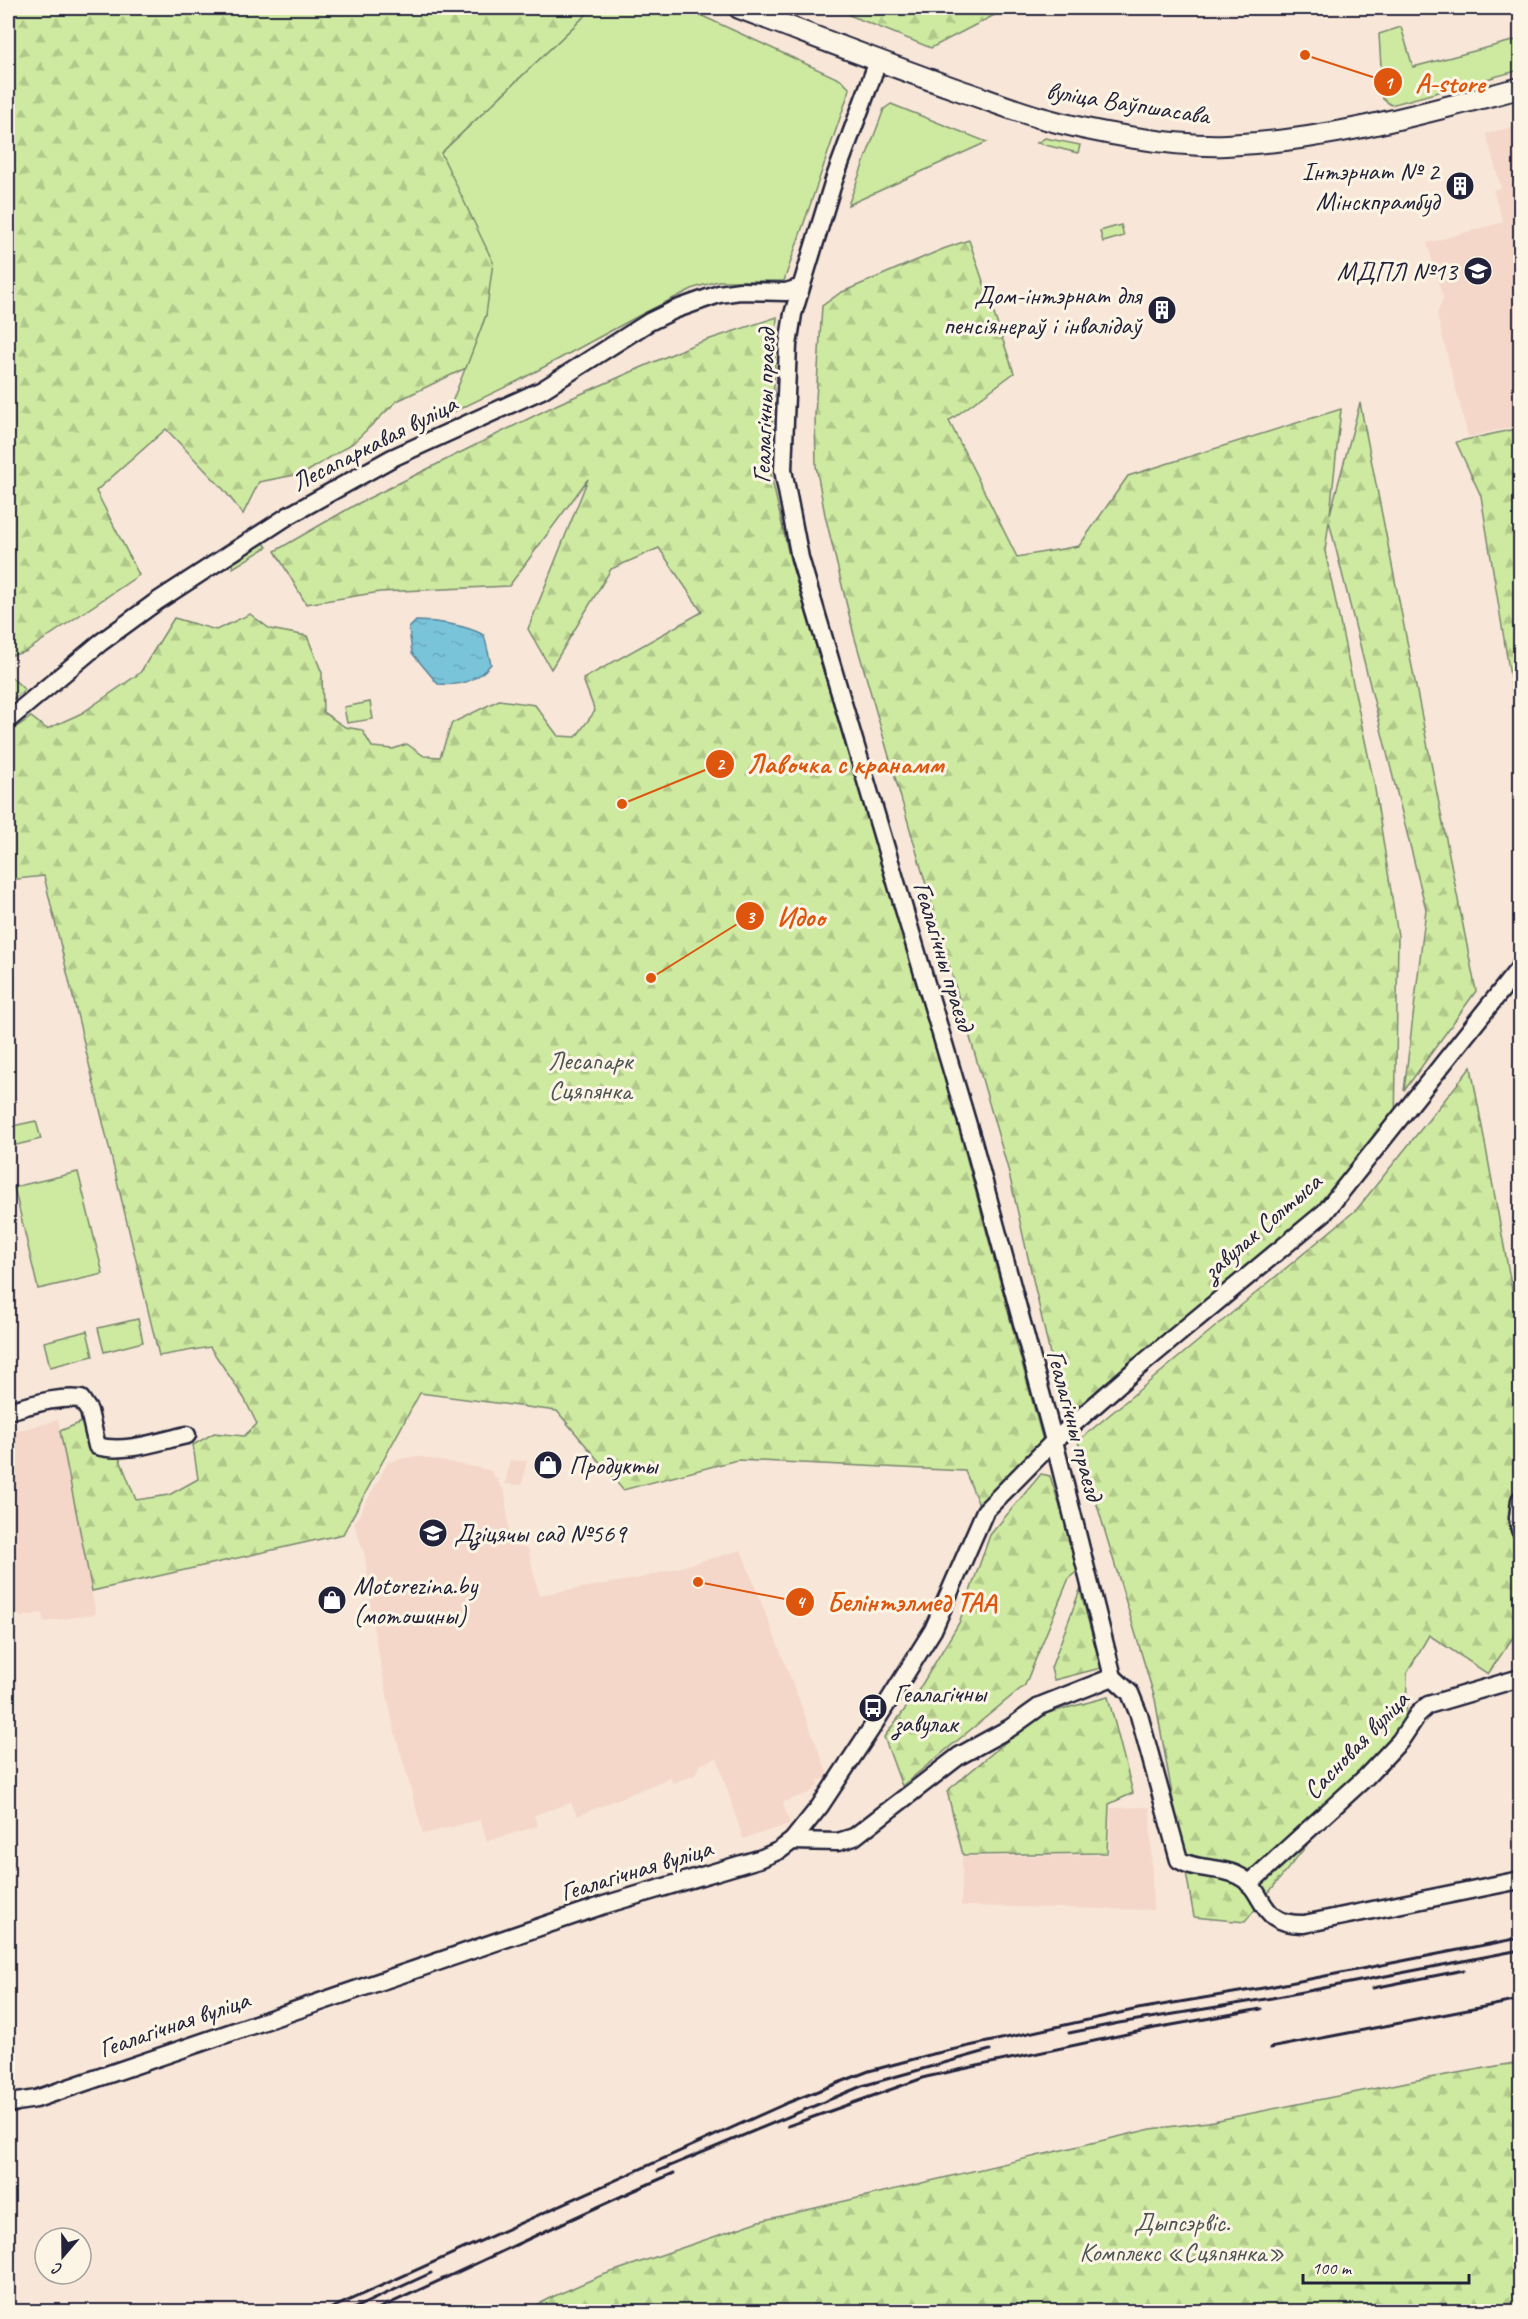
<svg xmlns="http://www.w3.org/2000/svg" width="1528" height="2319" viewBox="0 0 1528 2319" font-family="Caveat,sans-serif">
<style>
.built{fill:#f4d7c8}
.green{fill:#ceeaa0;stroke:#78866e;stroke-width:1.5}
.forest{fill:url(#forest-firs);stroke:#78866e;stroke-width:1.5}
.water{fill:url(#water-ripples);stroke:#57839a;stroke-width:1.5}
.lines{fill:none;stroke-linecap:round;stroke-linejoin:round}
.minor-casing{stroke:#22223b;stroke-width:21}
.major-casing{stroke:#22223b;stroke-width:24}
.minor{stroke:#fcf5e5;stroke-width:16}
.major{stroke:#fcf5e5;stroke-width:20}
.rail{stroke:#22223b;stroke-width:3}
.labels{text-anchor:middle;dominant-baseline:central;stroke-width:6;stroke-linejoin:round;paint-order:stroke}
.street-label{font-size:26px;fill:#22223b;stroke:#fcf5e5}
.poi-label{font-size:26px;fill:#22223b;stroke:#fcf5e5;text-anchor:start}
.park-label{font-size:26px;fill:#4d5454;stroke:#fcf5e5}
.leader{fill:none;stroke:#de560e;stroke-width:2}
.callout-dot{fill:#de560e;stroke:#fcf5e5;stroke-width:2}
.mark-label{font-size:18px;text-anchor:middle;font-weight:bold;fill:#fff}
.callout-label{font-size:27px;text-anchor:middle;font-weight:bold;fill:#de560e;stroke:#fcf5e5;stroke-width:6;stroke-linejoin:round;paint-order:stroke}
</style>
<defs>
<pattern id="forest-firs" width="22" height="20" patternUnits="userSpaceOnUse" patternTransform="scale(1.5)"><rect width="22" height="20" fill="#ceeaa0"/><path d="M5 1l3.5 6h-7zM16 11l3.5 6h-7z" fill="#b1c88b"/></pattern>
<pattern id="water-ripples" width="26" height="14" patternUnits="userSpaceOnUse" patternTransform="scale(1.5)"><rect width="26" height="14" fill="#7ac4da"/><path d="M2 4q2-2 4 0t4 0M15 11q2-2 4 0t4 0" fill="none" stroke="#69a8bc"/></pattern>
</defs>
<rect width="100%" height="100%" fill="#f8e7d8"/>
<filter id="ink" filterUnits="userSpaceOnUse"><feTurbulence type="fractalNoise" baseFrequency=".0167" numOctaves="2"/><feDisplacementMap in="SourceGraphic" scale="12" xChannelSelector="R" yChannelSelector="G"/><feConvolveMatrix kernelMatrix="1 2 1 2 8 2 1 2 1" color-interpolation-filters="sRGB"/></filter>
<g filter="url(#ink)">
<!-- built -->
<g class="built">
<path d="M1520,125v300l-52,12 -31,-122 6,-17 -16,-55 76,-21 -10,-32 8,-2 -15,-54z"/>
<path d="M58,1420l38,194 -52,8 -2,-9 -21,4 -13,-9v-175z"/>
<path d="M415,1456l75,14 15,22 5,51 18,5 11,47 102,-17 100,-28 88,227 -11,4v5l-9,7 -26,9 7,22 -47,15 -26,-81 -17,7 -5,10 -22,8 -3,-5 -93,38 -6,-13 -37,12 4,11 -51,15 -7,-21 -57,14 -29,-105 -21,-102 -8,-71 -11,-32 34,-62z"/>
<path d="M510,1460l17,1 -5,24 -17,-1z"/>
<path d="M1150,1807l3,103 -192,-4 1,-49 147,-2 2,-47z"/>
</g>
<!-- green -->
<g class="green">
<path d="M593,8h92l156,72 9,9 -66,192h-66l-24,7 -52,26 -124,67 -71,34 39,-100 -45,-162z"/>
<path d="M1401,27l12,40 107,-28v31l-129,35 -8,-6 -4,-65z"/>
<path d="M891,104l96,38 -139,63 36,-96z"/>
<path d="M1045,138l35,7 -2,8 -41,-10z"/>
<path d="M1121,225l3,11 -21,6 -3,-11z"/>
<path d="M262,540l5,7 -34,21v-7z"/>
<path d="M8,674l17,16 -17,13z"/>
<path d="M370,702l3,17 -26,4 -3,-16z"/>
<path d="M36,1121l5,18 -33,8v-20z"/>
<path d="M78,1172l25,102 -65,15 -24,-102z"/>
<path d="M138,1319l5,23 -39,10 -6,-24z"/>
<path d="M87,1331l6,25 -43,11 -6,-25z"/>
</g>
<!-- forest -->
<g class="forest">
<path d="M8,8h585l-152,145 52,109 -7,53 -20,53 -69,33 -44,42 -48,30 -46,9 -16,32 -19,-24 -58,-61 -70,62 43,84 -114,77 -17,4z"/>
<path d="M850,8h158l-77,40 -82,-33z"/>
<path d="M969,240l45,133 -65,48 68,136 62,-11 49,-70 213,-67 -11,105 30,-111 116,588 -72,100 22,-182 -97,-388 -4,30 49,232 24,153 -3,193 -55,60 -274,236 -58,-256 -154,-534 -29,-120 -9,-49 -1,-51 7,-109 18,-13 103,-44z"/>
<path d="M777,317l-7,153 19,86 162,544 95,352 -60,70 -21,-51 -228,-11 -114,30 -66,-79 -137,-18 -77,141 -251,57 -32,-160 22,-9 37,35 17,43 33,-5 29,-16 -5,-34 21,-12 30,3 13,-12 -13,-26 -34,-51 -51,9 -115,-480 -36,4v-147l23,-16 16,12 35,-16 58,-40 34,-55 42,12 34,-16 20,15 37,7 15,37 1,39 22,15 17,3 10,17 21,2 14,-5 17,12 16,1 12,-34 47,-23 36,5 23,31 18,1 19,-26 -12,-32 119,-67 -43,-64 -48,21 -60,100 -23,-40 60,-150 -79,107 -129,6 -74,12 -31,-53 80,-46 203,-101 137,-60z"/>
<path d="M1520,428v310l-39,-242 -25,-54z"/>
<path d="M1471,1067l49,266v294l-32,47 -59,-39 -22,38 -1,49 -161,200 -51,-5 -39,-218 -77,-258 279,-232z"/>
<path d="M1041,1474l9,2 30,93 -11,9 -44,107 -123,101 -18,-49 31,-41 44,-73 31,-88z"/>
<path d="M1080,1590l21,78 -47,12 -3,-12z"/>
<path d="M1108,1697l25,96 -24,11 -2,49 -144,2 -16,-64 90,-75z"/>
<path d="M1520,2062v249h-996l26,-13 50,-22 160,-55 391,-92 57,-7 204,-41z"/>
</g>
<!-- water -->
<path class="water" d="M416,621c22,0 49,4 68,14l7,29c-15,18 -31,22 -53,20l-26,-31 -3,-25z"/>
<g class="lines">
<!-- minor casing -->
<g class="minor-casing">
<g id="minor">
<path d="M878,61l-44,119 -41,134 -5,31 -5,125 17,88 173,584 81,299 59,236 17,16 9,22 40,145c18,11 40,6 58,15 31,14 18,50 67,49l216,-44"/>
<path d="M8,720l92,-77 56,-41 132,-86 104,-58 150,-68 107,-68 25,-12 45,-16 21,-3 46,1 13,-4"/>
<path d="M8,1411c23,-6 49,-15 73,-12l8,12 8,35c28,8 62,-5 90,-11"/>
<path d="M1520,1500l-2,18 2,12"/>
<path d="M792,1841l46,1 16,-5 105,-81 51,-28 32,-23 71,-28"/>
<path d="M1249,1884l117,-107 34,-36 18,-27 10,-9 92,-27"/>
<path d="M8,2105l9,-3 19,-3 568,-194 158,-47 18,-8 12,-9 28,-35 51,-77 62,-99 52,-119 69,-70 81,-71 190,-158 195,-245"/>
</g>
</g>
<!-- major casing -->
<g class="major-casing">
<path id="major" d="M739,8c72,27 144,55 217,81 27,9 54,20 82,28 52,15 134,30 188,28 101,-4 198,-32 294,-57"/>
</g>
<!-- minor -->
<use href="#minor" class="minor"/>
<!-- major -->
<use href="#major" class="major"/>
<!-- rail -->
<g class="rail">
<path d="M1373,1988l91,-18"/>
<path d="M1069,2033l50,-10 153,-25 248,-48"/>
<path d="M1270,2048l250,-48"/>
<path d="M788,2126l138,-49 229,-49 106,-19"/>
<path d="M658,2171l204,-85 128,-36"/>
<path d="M323,2312l464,-209 82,-32 64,-17 205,-45 131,-22 251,-49"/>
<path d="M346,2312l85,-39"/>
<path d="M371,2312c102,-46 201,-95 303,-139"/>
</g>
</g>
</g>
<!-- icons -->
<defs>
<g id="building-disc" transform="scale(1.5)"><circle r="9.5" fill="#22223b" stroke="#fcf5e5"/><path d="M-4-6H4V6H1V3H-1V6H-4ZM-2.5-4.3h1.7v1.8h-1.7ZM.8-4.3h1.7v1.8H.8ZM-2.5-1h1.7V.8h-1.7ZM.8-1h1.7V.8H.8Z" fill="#fff"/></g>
<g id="university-disc" transform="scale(1.5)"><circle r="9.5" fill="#22223b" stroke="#fcf5e5"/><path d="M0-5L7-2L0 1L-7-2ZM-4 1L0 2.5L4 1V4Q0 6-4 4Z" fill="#fff"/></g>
<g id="shop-disc" transform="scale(1.5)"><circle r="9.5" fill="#22223b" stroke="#fcf5e5"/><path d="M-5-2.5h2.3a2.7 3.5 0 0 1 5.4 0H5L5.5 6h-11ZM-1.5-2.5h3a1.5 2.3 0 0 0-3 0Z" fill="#fff"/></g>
<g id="school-disc" transform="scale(1.5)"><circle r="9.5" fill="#22223b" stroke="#fcf5e5"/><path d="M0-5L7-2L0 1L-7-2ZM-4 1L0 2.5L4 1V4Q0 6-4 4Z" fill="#fff"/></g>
<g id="bus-disc" transform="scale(1.5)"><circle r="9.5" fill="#22223b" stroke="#fcf5e5"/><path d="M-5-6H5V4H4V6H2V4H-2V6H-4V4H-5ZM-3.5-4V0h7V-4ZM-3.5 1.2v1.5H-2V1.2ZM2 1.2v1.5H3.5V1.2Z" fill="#fff"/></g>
</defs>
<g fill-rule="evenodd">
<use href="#building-disc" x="1460" y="186"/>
<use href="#university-disc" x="1478" y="271"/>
<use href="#building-disc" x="1162" y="310"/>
<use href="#shop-disc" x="548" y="1465"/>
<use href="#school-disc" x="433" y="1533"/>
<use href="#shop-disc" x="332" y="1600"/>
<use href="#bus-disc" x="873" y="1708"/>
</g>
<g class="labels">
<!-- street labels -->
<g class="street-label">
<text transform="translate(1128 103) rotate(9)">вуліца Ваўпшасава</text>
<text transform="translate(764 406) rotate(-88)">Геалагічны праезд</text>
<text transform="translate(374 443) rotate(-27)">Лесапаркавая вуліца</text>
<text transform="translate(944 956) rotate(73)">Геалагічны праезд</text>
<text transform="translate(1262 1226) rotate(-41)">завулак Солтыса</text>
<text transform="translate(1075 1425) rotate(75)">Геалагічны праезд</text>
<text transform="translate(1356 1745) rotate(-46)">Сасновая вуліца</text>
<text transform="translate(636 1870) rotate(-17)">Геалагічная вуліца</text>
<text transform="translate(174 2024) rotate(-19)">Геалагічная вуліца</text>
</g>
<!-- poi labels -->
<g class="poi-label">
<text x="1439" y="171" text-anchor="end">Інтэрнат № 2<tspan x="1439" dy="30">Мінскпрамбуд</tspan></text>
<text x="1457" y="271" text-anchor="end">МДПЛ №13</text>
<text x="1141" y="295" text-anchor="end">Дом-інтэрнат для<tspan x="1141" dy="30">пенсіянераў і інвалідаў</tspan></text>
<text x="569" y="1465">Продукты</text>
<text x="454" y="1533">Дзіцячы сад №569</text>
<text x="353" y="1585">Motorezina.by<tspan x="353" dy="30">(мотошины)</tspan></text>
<text x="894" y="1693">Геалагічны<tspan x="894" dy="30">завулак</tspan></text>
</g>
<!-- park labels -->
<g class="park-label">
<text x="590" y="1060">Лесапарк<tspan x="590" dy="30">Сцяпянка</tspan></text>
<text x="1182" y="2222">Дыпсэрвіс.<tspan x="1182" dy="30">Комплекс «Сцяпянка»</tspan></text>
</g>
</g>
<!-- callouts -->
<path class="leader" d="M1305 55L1388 82M622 804L720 764M651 978L750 916M698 1582L800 1602"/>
<g class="callout-dot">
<circle cx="1305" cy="55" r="6"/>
<circle cx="622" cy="804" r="6"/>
<circle cx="651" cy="978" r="6"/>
<circle cx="698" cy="1582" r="6"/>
<circle cx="1388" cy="82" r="15"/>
<circle cx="720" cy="764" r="15"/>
<circle cx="750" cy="916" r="15"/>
<circle cx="800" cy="1602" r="15"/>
</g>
<g class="mark-label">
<text x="1388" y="89">1</text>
<text x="720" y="770">2</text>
<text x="750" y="923">3</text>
<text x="800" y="1608">4</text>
</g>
<g class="callout-label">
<text x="1450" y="92">А-store</text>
<text x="845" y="773">Лавочка с кранамм</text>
<text x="801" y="926">Идоо</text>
<text x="912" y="1611">Белінтэлмед ТАА</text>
</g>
<!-- margin -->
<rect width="1528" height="2319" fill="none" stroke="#fcf5e5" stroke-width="30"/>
<rect x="15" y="15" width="1498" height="2289" fill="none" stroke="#22223b" stroke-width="2" filter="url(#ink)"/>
<!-- north arrow -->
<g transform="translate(63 2256) rotate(200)"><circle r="28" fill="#fcf5e5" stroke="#a5a1a1" stroke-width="1.5"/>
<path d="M0-4.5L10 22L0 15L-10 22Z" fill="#22223b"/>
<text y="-9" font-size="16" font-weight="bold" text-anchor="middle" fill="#22223b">С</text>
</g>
<!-- scale -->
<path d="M1303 2274v9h166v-9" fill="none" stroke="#22223b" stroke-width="3"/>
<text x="1312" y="2274" font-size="18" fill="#22223b" stroke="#fcf5e5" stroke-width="4.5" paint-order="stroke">100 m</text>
</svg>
